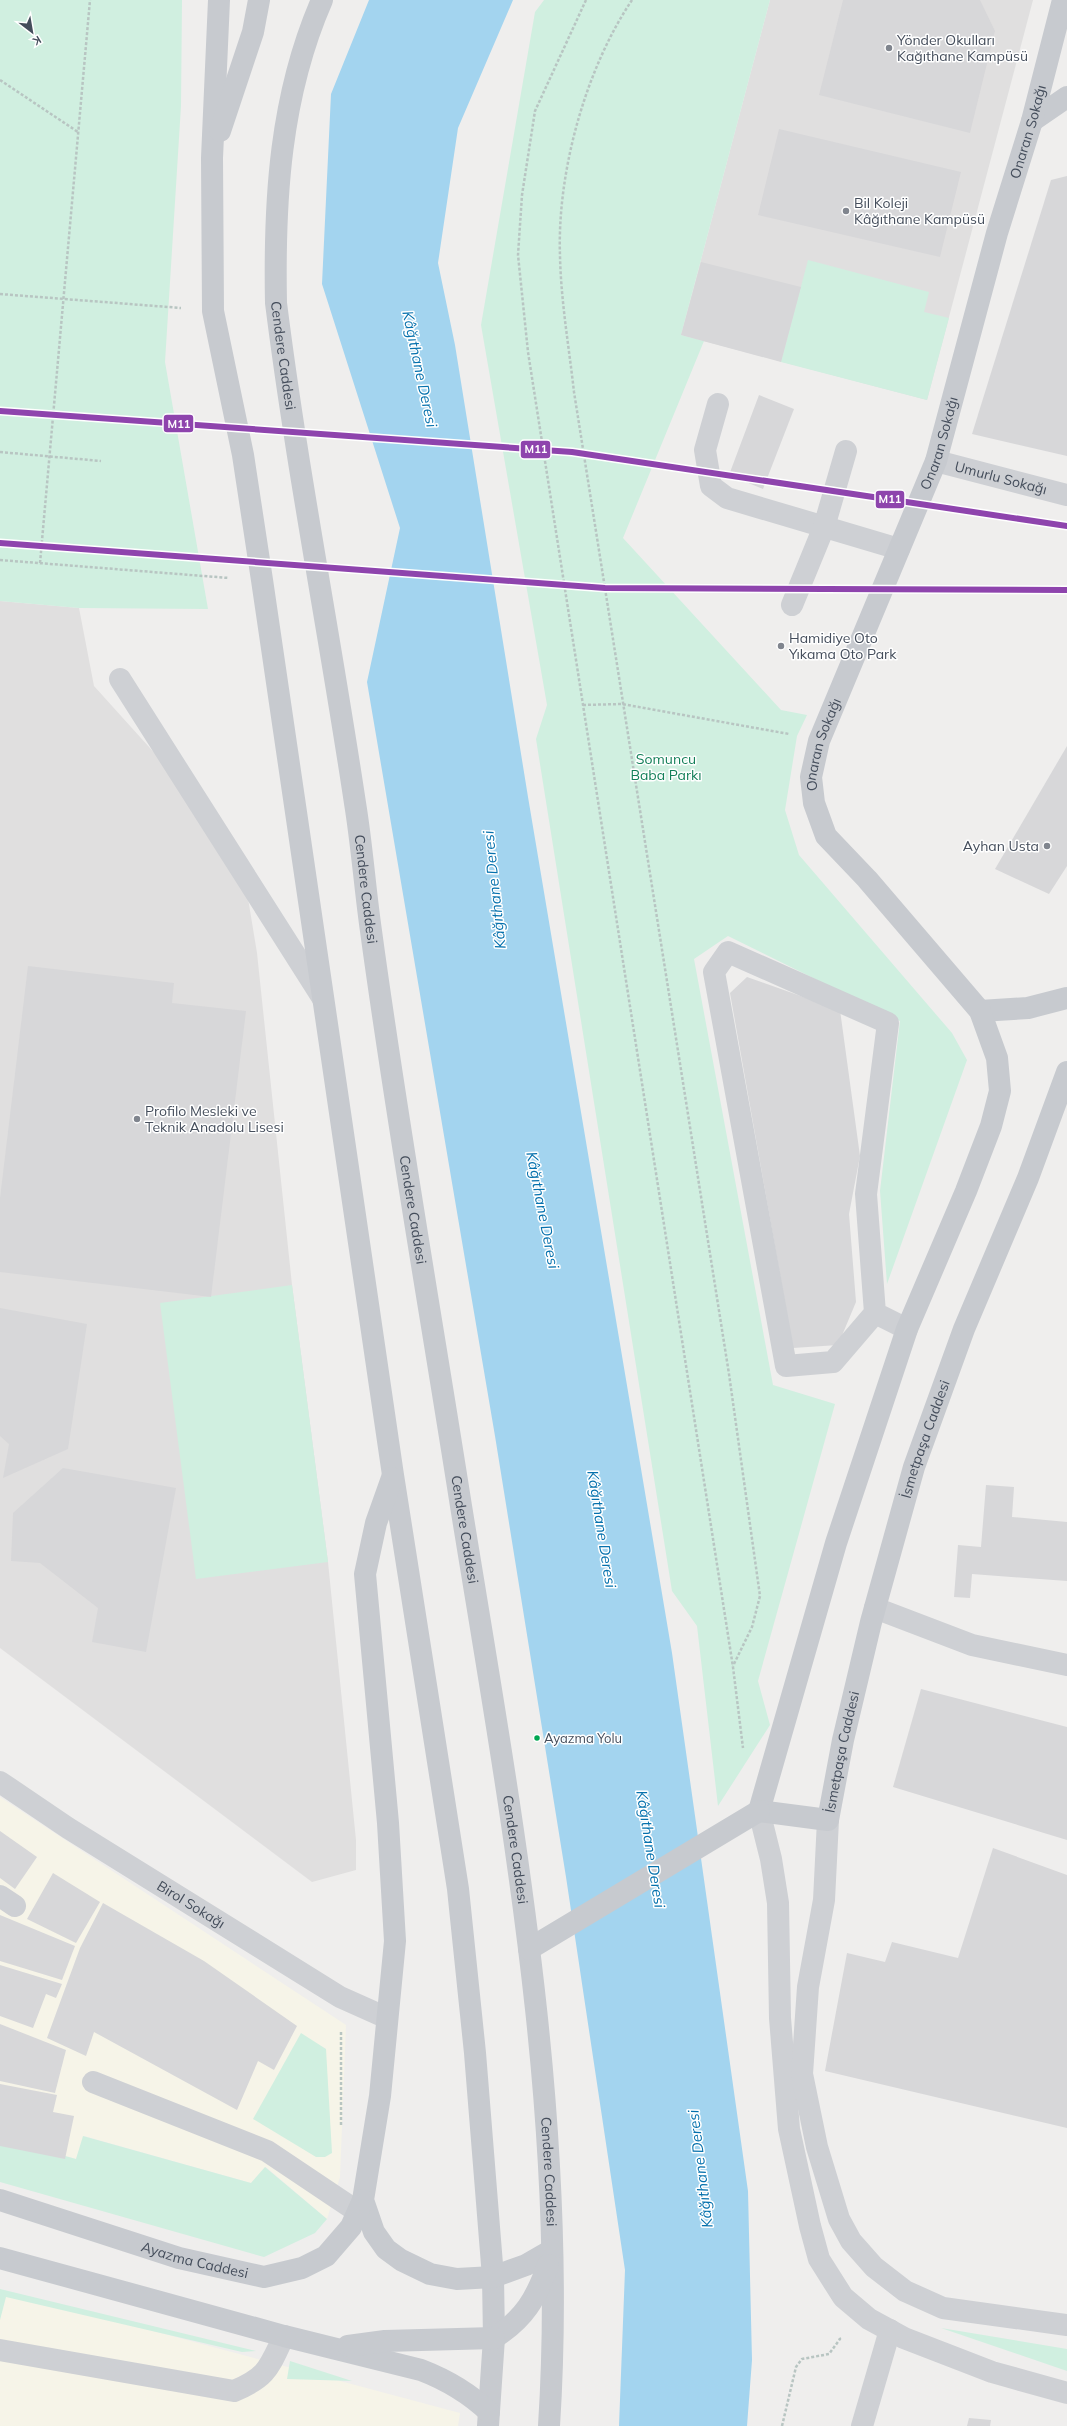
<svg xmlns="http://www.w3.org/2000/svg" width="1067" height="2426" viewBox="0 0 1067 2426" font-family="Mulish,sans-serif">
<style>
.commercial{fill:#f6f4e8}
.education{fill:#e0dfdf}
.green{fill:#d0efe0}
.water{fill:#a3d4ef}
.building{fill:#d7d7d9}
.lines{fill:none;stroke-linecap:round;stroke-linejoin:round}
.path{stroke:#b8c5c2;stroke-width:2.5;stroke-dasharray:3 2;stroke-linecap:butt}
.minor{stroke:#ced0d4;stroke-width:22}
.major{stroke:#c7cacf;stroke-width:22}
.metro-1-casing{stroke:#fff;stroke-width:9}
.metro-1{stroke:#8e44ad;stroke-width:6}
.poi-dot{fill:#80858e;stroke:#fff;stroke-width:1.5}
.bus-dot{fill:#00a651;stroke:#fff;stroke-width:1.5}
.labels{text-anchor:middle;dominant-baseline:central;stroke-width:3;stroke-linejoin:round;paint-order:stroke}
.bus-label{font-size:13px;fill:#444d5b;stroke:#fff;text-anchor:start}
.poi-label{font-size:14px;fill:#444d5b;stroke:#fff;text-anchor:start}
.street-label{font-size:14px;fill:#444d5b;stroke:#fff}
.park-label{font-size:14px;fill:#127f58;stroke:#fff}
.water-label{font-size:15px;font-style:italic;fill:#0571ad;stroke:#fff}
.line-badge{stroke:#fff;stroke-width:1.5}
.badge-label{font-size:11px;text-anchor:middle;font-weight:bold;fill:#fff}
</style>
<rect width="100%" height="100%" fill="#efeeed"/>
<!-- commercial -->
<g class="commercial">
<path d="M0,1797l346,228 -6,152 -13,42 -61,-52 -15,16 -167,-47 -8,23 -76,-21z"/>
<path d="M0,2290l460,123 -2,13h-458z"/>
</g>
<!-- education -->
<g class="education">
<path d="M770,0h263l-106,400 -246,-65z"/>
<path d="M0,601l79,7 15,78 120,133 31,61 12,73 35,332 36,277 28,278v30l-44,12 -312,-234z"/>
</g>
<!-- green -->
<g class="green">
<path d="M0,0h182l-1,106 -16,256 43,247 -129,-1 -79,-7z"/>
<path d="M544,0h226l-89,335 23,6 -81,197 158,172 26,5 -10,21 -12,74 14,45 153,178 15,27 -80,224 -7,-93 20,-170 -172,-85 -34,23 79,426 62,19 -77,277 12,44 -52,81 -21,-180 -25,-35 -136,-852 11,-34 -66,-380 54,-313z"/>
<path d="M808,260l121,32 -5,20 25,6 -22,82 -146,-38z"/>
<path d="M292,1285l36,277 -132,17 -36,-276z"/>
<path d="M301,2033l25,16 6,104 -7,4h-9l-63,-38z"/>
<path d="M83,2136l168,47 14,-16 62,52 -12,14 -51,24 -264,-75v-44l76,21z"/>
<path d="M0,2289l256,62 -14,1 -236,-55 -6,23z"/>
<path d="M941,2328l126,21v22z"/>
<path d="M290,2361l62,20 -65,-2z"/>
</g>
<!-- water -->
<path class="water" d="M369,0h144l-55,128 -20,135 17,82 73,452 144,856 76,538 4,169 -5,66h-128l6,-156 -59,-393 -71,-441 -128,-754 33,-154 -78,-244 9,-190z"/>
<!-- building -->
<g class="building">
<path d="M843,0h137l15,31 -25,102 -151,-38z"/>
<path d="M779,129l182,43 -21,85 -182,-42z"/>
<path d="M1067,176v280l-95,-22 79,-254z"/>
<path d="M701,262l100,25 -20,75 -100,-27z"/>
<path d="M759,395l35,14 -31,80 -34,-14z"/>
<path d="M1067,746v120l-18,28 -54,-25z"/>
<path d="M28,966l146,17 -2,20 74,8 -35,286 -211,-25v-74z"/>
<path d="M747,977l93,33 20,146 -11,58 7,88 -18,43 -45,3 -63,-355z"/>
<path d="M0,1308l87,16 -19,125 -65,29 6,-34 -9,-8z"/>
<path d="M63,1468l113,20 -30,164 -54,-10 6,-34 -58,-45 -29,-2 2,-48z"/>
<path d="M986,1485l28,2 -2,30 55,5v59l-95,-7 -2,24 -16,-1 4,-52 23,2z"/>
<path d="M921,1689l146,38v113l-174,-53z"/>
<path d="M0,1831l37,26 -22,32 -15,-11z"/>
<path d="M993,1848l74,27v253l-242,-57 22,-118 38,9 7,-20 66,16z"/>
<path d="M53,1873l47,29 -24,41 -49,-24z"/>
<path d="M103,1903l101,58 93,65 -23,44 -16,-9 -21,49 -143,-78 -8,24 -39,-18 33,-90z"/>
<path d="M0,1915l75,31 -13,34 -62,-19z"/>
<path d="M0,1965l62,19 -6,14 -10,-4 -13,34 -33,-12z"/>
<path d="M0,2024l66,26 -11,43 -55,-12z"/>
<path d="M0,2084l57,11 -4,17 21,4 -9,43 -65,-13z"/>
<path d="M969,2418l22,2 -1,6h-23z"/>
</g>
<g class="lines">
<!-- path -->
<g class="path">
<path d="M586,0l-51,111 -13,84 -4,60 10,97 205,1315 10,81"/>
<path d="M632,0c-47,70 -75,173 -72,256 1,46 9,91 14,136l155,982 31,222 -8,31 -19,39"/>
<path d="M0,80l78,52"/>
<path d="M0,294l181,14"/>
<path d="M0,452l101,9"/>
<path d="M0,560l229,18"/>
<path d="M40,563l50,-563"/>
<path d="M583,705l39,-1 167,30"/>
<path d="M341,2032v95"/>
<path d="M782,2426l14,-59 6,-8 27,-5 11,-15 -1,-3"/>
</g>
<!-- minor -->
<g class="minor">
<path d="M718,404l-13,46 6,36 16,12 172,51"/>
<path id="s1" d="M936,461l131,34"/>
<path d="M792,605l32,-78 22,-76"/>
<path d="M120,679l202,318"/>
<path d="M875,1313l-42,49 -47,4 -72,-394 14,-20 160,71 -22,171 9,119 32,16"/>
<path d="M875,1608l97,37 95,20"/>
<path id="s2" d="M0,1782l68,46 272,169 47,21"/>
<path d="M759,1811l12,48 7,44 2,115 9,111 21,97 9,33 24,38 26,22 35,19 88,34 75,21"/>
<path d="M828,1820l-4,80 -16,87 -6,87 15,73 22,72 12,22 23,26 31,24 38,17 124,17"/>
<path d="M0,1896l15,10"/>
<path d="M93,2082l174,69 91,61"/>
<path d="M0,2350l234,41c34,-14 35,-24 50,-55"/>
<path d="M862,2426l28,-96"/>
</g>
<!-- major -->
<g class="major">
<path d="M219,0l-7,158 1,153 30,144 19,125 131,895 65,414 17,164 18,224 1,61 -6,88"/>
<path id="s3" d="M322,0c-42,96 -48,199 -46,303 21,167 54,333 79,500 7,43 10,86 16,128 26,192 60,384 90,575 49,303 108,612 88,920"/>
<path d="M1032,121l35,-24"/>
<path d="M220,131l33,-99 6,-32"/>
<path d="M980,1011l48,-3 39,-10"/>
<path d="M392,1478l-16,45 -11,51 23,249 7,118 -15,155 -17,104 11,32 12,17 15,11 29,14 27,5 36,-2 33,-12 26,-15"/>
<path id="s4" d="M759,1811l77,-268 71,-214 59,-138 25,-65 9,-35 -3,-33 -17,-47 -113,-132 -41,-43 -12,-33 -3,-26 8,-36 117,-280 61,-228 35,-112 31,-121"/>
<path id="s5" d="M759,1811l69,9 15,-80 28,-118 43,-155 50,-138 64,-151 39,-106"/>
<path d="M529,1949l230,-138"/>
<path id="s6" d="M0,2200l179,58 85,19 38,-9 24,-12 25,-29 12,-27"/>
<path d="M0,2258l284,78 137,34c26,10 48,23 68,42"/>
<path d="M494,2338c30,-19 42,-39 54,-73"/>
<path d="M348,2346l37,-5 109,-3"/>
</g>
<!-- metro-1 casing -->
<g class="metro-1-casing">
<g id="metro-1">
<path d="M0,411l572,41 495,74"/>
<path d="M0,543l605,45 462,2"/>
</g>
</g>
<!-- metro-1 -->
<use href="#metro-1" class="metro-1"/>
</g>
<!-- markers -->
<g class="poi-dot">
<circle cx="889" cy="48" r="4"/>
<circle cx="846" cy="211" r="4"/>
<circle cx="781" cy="646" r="4"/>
<circle cx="1047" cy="846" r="4"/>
<circle cx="137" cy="1119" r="4"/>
</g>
<circle class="bus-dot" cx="537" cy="1738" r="3.5"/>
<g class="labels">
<!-- bus labels -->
<g class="bus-label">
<text x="544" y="1738">Ayazma Yolu</text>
</g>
<!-- poi labels -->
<g class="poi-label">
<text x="897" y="40">Yönder Okulları<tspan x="897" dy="16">Kağıthane Kampüsü</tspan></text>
<text x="854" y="203">Bil Koleji<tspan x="854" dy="16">Kâğıthane Kampüsü</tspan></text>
<text x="789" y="638">Hamidiye Oto<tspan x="789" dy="16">Yıkama Oto Park</tspan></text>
<text x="1039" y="846" text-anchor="end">Ayhan Usta</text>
<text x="145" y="1111">Profilo Mesleki ve<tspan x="145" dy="16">Teknik Anadolu Lisesi</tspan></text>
</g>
<!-- street labels -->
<g class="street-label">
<text stroke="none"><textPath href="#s4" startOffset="1820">Onaran Sokağı</textPath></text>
<text stroke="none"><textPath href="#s3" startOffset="362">Cendere Caddesi</textPath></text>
<text stroke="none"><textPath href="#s4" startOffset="1496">Onaran Sokağı</textPath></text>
<text stroke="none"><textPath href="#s1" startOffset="67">Umurlu Sokağı</textPath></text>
<text stroke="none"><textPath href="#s4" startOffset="1172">Onaran Sokağı</textPath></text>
<text stroke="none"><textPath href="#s3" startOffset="902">Cendere Caddesi</textPath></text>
<text stroke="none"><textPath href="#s3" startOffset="1226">Cendere Caddesi</textPath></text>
<text stroke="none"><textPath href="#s5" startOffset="463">İsmetpaşa Caddesi</textPath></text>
<text stroke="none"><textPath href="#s3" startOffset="1550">Cendere Caddesi</textPath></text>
<text stroke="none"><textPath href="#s5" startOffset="139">İsmetpaşa Caddesi</textPath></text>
<text stroke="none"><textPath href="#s3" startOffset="1874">Cendere Caddesi</textPath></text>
<text stroke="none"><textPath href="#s2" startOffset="227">Birol Sokağı</textPath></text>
<text stroke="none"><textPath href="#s3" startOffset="2198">Cendere Caddesi</textPath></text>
<text stroke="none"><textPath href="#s6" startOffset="204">Ayazma Caddesi</textPath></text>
</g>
<!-- park labels -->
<g class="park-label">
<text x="666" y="759">Somuncu<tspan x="666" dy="16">Baba Parkı</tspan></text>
</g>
<!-- water labels -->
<g class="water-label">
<text transform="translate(420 369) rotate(78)">Kâğıthane Deresi</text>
<text transform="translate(494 890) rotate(-96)">Kâğıthane Deresi</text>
<text transform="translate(543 1210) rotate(79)">Kâğıthane Deresi</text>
<text transform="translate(602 1529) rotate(81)">Kâğıthane Deresi</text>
<text transform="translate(651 1849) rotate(81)">Kâğıthane Deresi</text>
<text transform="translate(700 2169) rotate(-97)">Kâğıthane Deresi</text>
</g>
</g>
<g class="line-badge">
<rect x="163" y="414" width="31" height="19" rx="4" fill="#8e44ad"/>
<rect x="520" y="440" width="31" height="19" rx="4" fill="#8e44ad"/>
<rect x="875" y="490" width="30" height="19" rx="4" fill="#8e44ad"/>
</g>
<g class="badge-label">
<text x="179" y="428">M11</text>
<text x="536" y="453">M11</text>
<text x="890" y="503">M11</text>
</g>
<!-- north arrow -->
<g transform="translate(32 32) rotate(149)" stroke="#ffffff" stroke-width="3" paint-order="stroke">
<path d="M0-3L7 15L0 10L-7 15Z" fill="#444d5b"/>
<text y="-6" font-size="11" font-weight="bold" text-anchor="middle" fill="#444d5b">K</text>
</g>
</svg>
